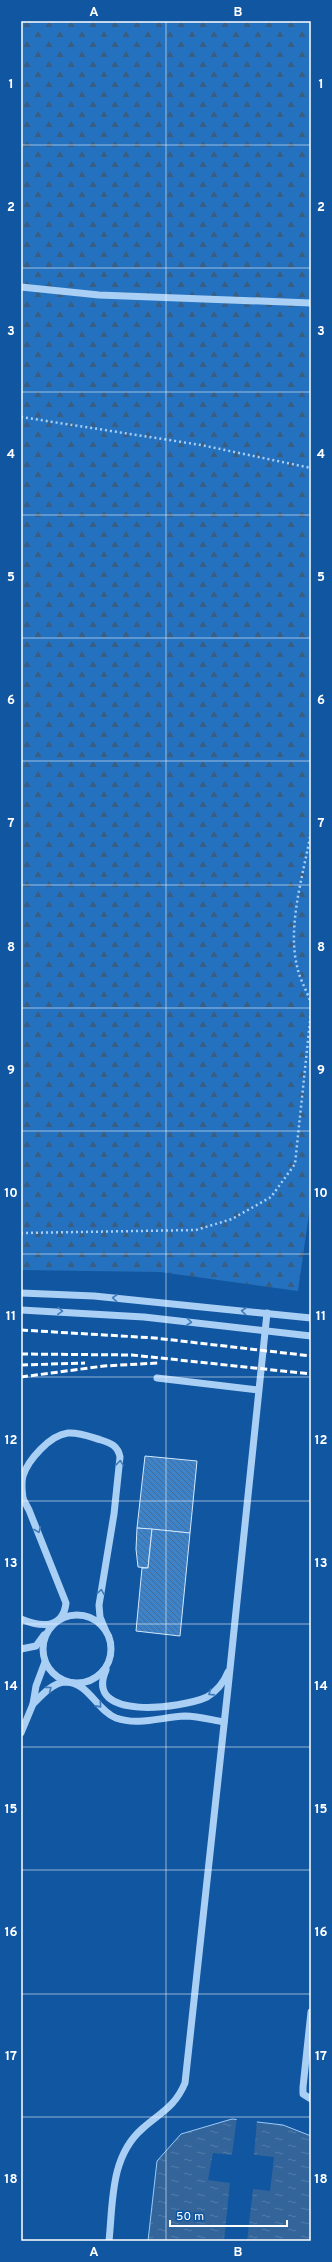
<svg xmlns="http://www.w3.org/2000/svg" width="332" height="2262" viewBox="0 0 332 2262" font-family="Overpass,sans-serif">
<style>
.forest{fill:url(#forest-firs)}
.water{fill:url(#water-ripples);stroke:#9acbf8}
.pier{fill:#1156a0}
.building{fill:url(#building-back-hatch);stroke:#d2e8fe}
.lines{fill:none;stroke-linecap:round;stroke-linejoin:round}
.path{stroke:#a9cff5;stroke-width:2.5;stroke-dasharray:2 3;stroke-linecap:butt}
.minor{stroke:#a9cff5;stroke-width:7}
.rail{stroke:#fff;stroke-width:3;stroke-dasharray:7 3;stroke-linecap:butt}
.oneway{stroke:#3f7aba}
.grid{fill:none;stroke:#fff;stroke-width:1;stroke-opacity:0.55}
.neatline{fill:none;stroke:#fff;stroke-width:1.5}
.grid-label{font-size:13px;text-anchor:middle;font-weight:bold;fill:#fff}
</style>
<defs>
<pattern id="forest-firs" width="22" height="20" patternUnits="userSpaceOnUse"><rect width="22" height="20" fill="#2371bf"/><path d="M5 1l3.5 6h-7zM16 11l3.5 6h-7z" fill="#3a5d80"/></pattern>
<pattern id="water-ripples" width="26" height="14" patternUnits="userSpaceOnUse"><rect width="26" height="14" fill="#33659a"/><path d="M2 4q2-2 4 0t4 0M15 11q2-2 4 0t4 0" fill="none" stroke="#527ca9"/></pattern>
<pattern id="building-back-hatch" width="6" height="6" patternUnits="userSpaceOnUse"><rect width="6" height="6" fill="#3e82c8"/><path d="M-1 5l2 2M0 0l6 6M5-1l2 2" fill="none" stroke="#446c96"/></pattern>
</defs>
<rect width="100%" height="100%" fill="#1156a0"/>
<!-- forest -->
<path class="forest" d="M21,21h290v1178l-13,92 -138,-19 -139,-2z"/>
<!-- water -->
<path class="water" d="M232,2119l51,6 28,11v105h-163l9,-80 24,-27z"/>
<!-- pier -->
<path class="pier" d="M237,2117l20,3 -3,35 20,2 -4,34 -17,-2 -6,52h-23l6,-58 -22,-3 5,-27 19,2z"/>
<!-- building -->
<g class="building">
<path d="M145,1456l52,5 -7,72 -53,-5z"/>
<path d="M137,1528l15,1 -4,39 -10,-1 -2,-18z"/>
<path d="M152,1529l38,4 -10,103 -44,-5 6,-63h6z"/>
</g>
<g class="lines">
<!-- path -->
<g class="path">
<path d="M21,417l180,28 110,23"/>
<path d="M311,832c-7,40 -24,93 -14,134 2,12 10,25 14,37"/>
<path d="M21,1233l175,-3 36,-11 39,-22 24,-33 16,-152"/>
</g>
<!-- minor -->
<g class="minor">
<path d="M21,287l78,8 212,8"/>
<path d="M21,1293l73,3 217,22"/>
<path d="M21,1310l123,7 167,19"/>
<path d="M157,1378l101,12"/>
<path d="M23,1498c-1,-8 -2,-14 0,-22 5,-16 27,-41 45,-43 11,-1 23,4 33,7 10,3 17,6 19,17l-6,57 -15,91 1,12 5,12"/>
<circle cx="77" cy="1649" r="34"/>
<path d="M21,1619c19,8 42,11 45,-16l-37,-93 -8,-15"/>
<path d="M21,1649l15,-3 8,-11"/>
<path d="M45,1662l-9,24 -3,18c8,-8 19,-21 32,-22 24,0 31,28 51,36 22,8 46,-1 69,-2 13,0 27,4 39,6"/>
<path d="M106,1670c-23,52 77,38 101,27 10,-6 17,-15 21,-25"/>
<path d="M21,1733l12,-29"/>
<path d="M311,2012l-8,75v7l8,5"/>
<path d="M109,2241c4,-38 1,-84 33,-112 18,-16 33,-22 43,-46l43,-395 39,-375"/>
</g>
<!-- rail -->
<g class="rail">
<path d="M21,1330l134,8 156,18"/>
<path d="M21,1354l111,1 179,19"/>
<path d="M21,1365l64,-2"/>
<path d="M21,1377l83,-11 54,-3"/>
</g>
</g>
<!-- one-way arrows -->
<defs><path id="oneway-chevron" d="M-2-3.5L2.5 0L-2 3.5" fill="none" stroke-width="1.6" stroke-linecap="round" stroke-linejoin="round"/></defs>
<g class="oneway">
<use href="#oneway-chevron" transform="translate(115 1298) rotate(-175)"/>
<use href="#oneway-chevron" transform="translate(60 1311) rotate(3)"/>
<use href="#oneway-chevron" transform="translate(244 1311) rotate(-174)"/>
<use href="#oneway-chevron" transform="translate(189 1322) rotate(6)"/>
<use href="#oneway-chevron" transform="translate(120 1463) rotate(-84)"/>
<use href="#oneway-chevron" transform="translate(38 1530) rotate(68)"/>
<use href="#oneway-chevron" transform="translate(101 1592) rotate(-81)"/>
<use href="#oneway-chevron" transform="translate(49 1689) rotate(-37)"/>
<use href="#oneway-chevron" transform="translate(211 1693) rotate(147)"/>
<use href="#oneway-chevron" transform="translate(99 1705) rotate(48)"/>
</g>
<!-- grid -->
<path class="grid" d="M166,21v2220M21,145h290M21,268h290M21,392h290M21,515h290M21,638h290M21,761h290M21,885h290M21,1008h290M21,1131h290M21,1254h290M21,1377h290M21,1501h290M21,1624h290M21,1747h290M21,1870h290M21,1994h290M21,2117h290"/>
<!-- border -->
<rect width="332" height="2262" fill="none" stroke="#1156a0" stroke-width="44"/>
<!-- scale -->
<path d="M170 2220v6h117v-6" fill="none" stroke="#ffffff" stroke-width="2"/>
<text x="176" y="2220" font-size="12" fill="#ffffff" stroke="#1156a0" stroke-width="3" paint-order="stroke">50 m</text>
<rect x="22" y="22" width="288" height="2218" class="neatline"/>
<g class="grid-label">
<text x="94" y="16">A</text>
<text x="238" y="16">B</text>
<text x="11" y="88">1</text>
<text x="321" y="88">1</text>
<text x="11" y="211">2</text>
<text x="321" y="211">2</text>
<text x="11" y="335">3</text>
<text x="321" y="335">3</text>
<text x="11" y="458">4</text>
<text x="321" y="458">4</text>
<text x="11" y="581">5</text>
<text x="321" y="581">5</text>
<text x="11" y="704">6</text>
<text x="321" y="704">6</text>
<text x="11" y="827">7</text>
<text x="321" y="827">7</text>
<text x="11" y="951">8</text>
<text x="321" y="951">8</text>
<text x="11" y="1074">9</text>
<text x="321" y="1074">9</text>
<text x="11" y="1197">10</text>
<text x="321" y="1197">10</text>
<text x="11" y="1320">11</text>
<text x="321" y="1320">11</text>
<text x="11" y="1444">12</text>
<text x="321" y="1444">12</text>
<text x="11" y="1567">13</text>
<text x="321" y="1567">13</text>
<text x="11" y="1690">14</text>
<text x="321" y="1690">14</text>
<text x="11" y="1813">15</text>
<text x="321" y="1813">15</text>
<text x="11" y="1936">16</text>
<text x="321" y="1936">16</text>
<text x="11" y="2060">17</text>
<text x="321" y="2060">17</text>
<text x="11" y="2183">18</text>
<text x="321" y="2183">18</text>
<text x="94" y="2256">A</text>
<text x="238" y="2256">B</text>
</g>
</svg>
